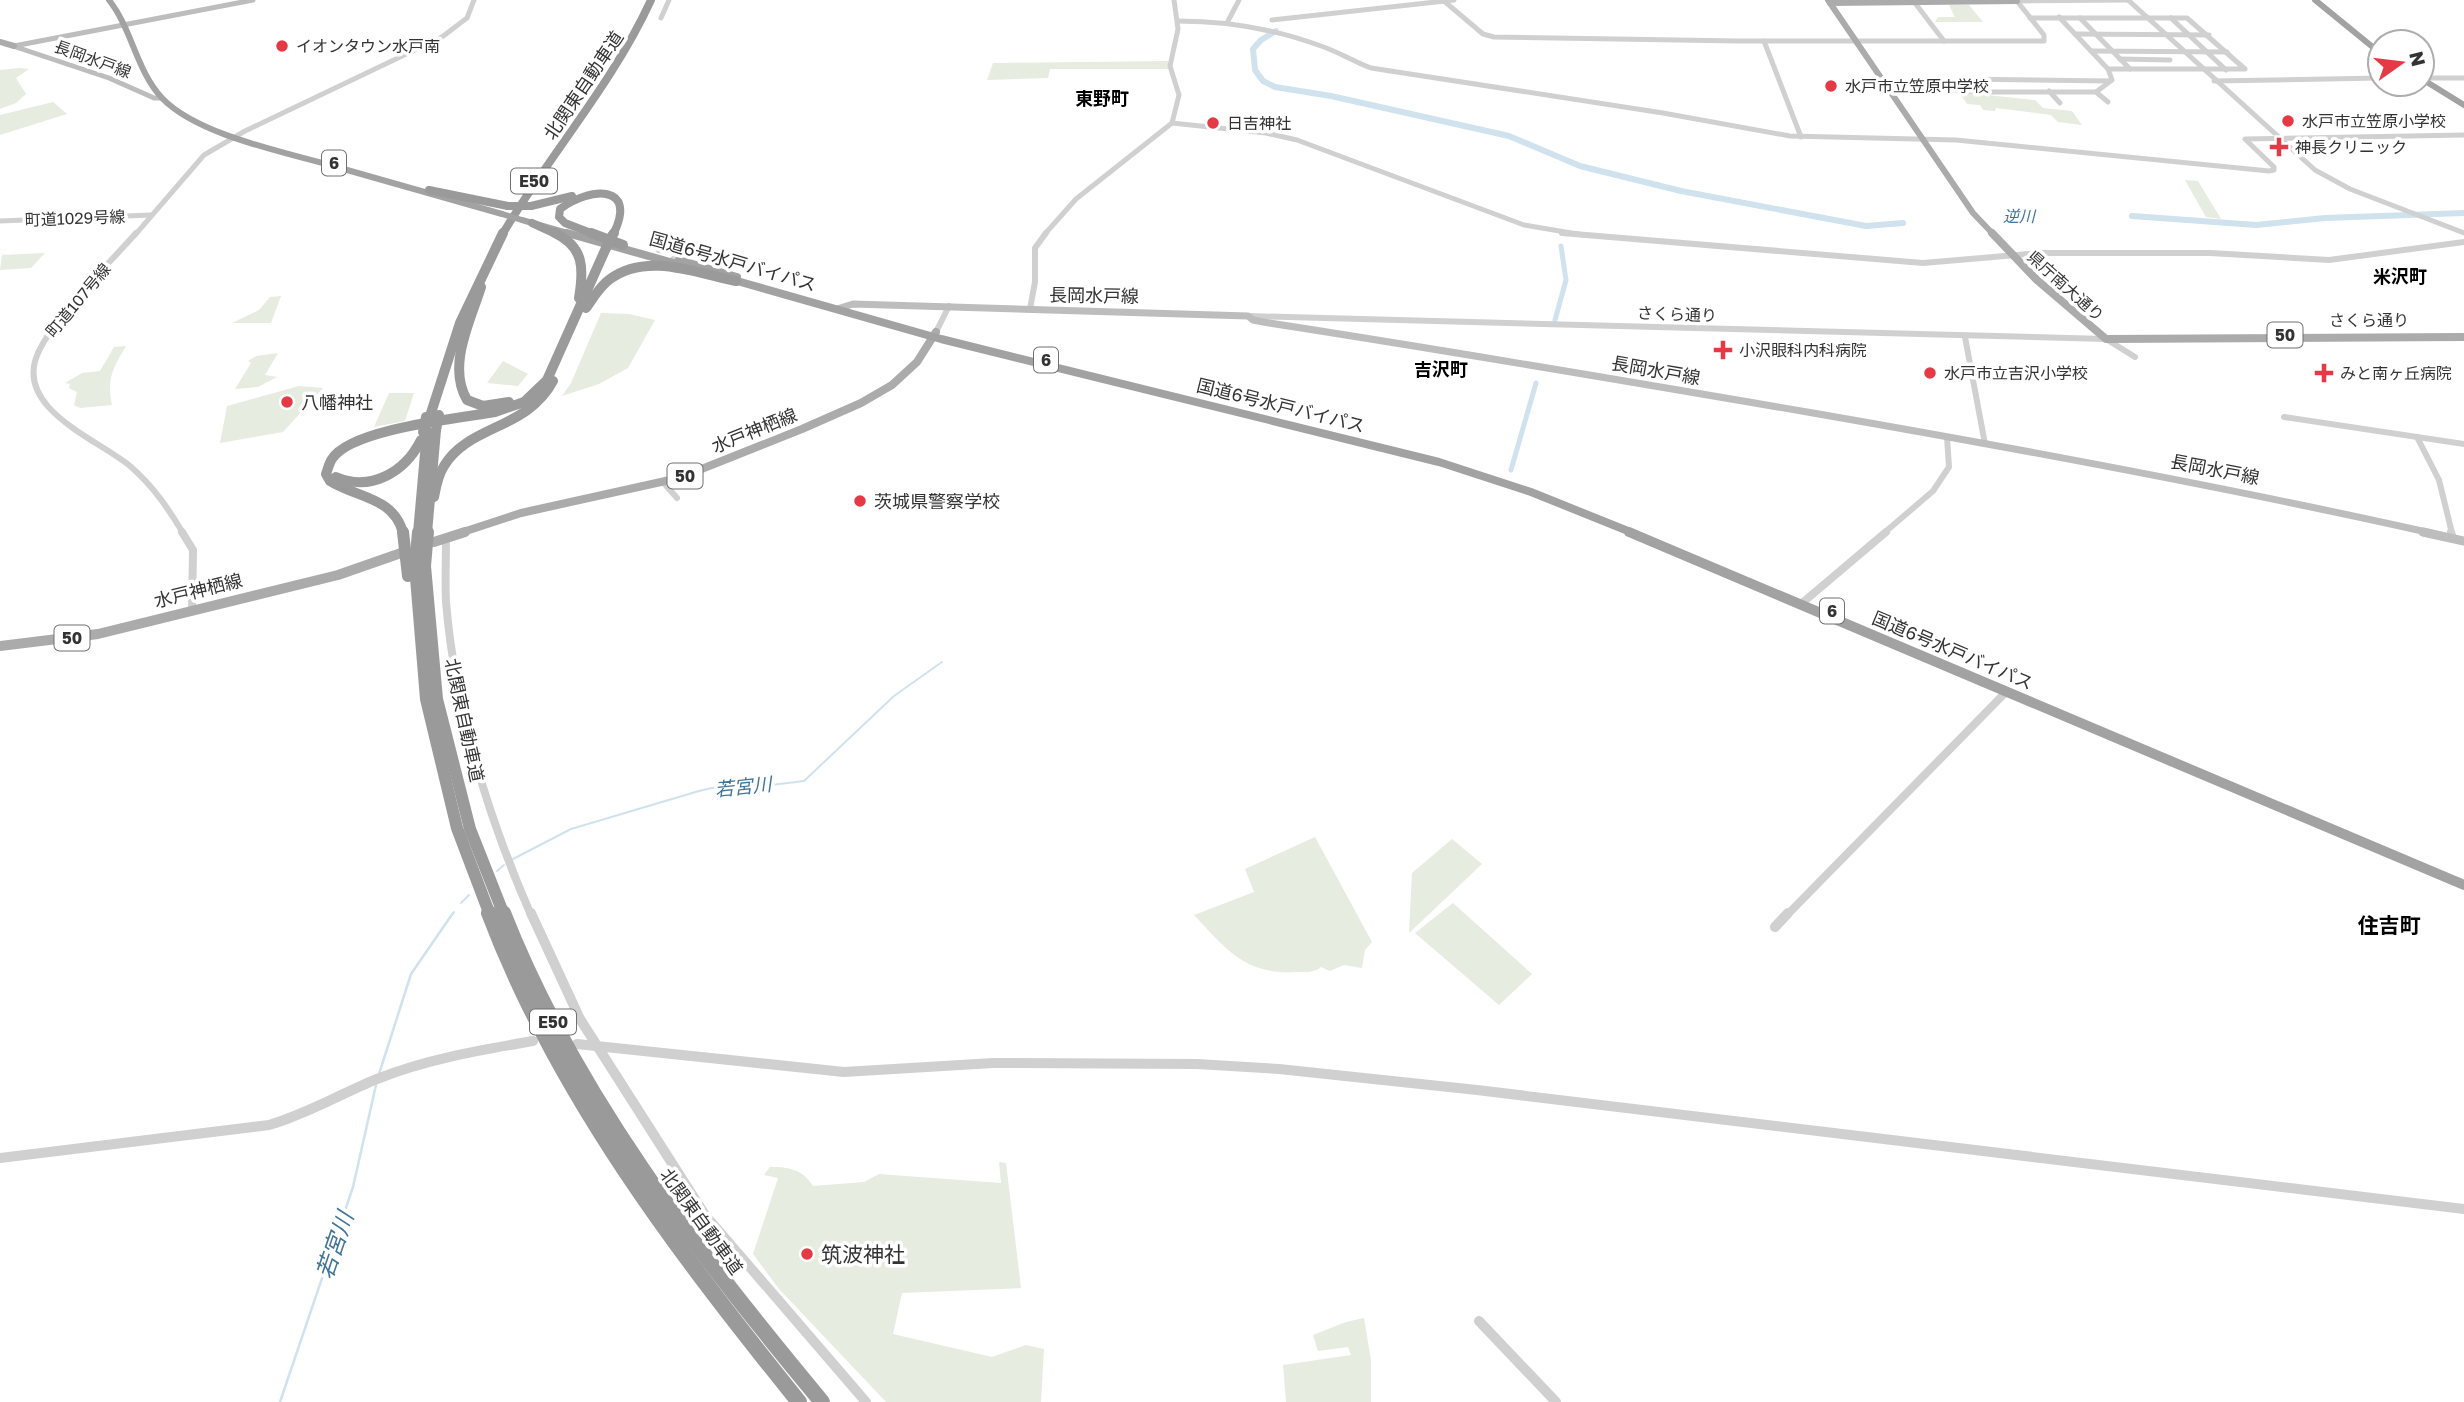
<svg xmlns="http://www.w3.org/2000/svg" width="2464" height="1402" viewBox="0 0 2464 1402" font-family="'Golos Text','Noto Sans JP',sans-serif">
<style>
.green{fill:#e6ecdf}
.lines{fill:none;stroke-linecap:round;stroke-linejoin:round}
.stream-far1{stroke:#cfe2ee;stroke-width:2}
.stream{stroke:#cfe2ee;stroke-width:2.5}
.canal{stroke:#cfe2ee;stroke-width:5}
.river{stroke:#cfe2ee;stroke-width:6}
.tertiary-far3{stroke:#d0d0d0;stroke-width:5}
.tertiary-far2{stroke:#d0d0d0;stroke-width:6}
.tertiary-far1{stroke:#d0d0d0;stroke-width:8}
.tertiary{stroke:#d0d0d0;stroke-width:10}
.secondary-far2{stroke:#bdbdbd;stroke-width:5}
.secondary-far1{stroke:#bdbdbd;stroke-width:7}
.secondary{stroke:#bdbdbd;stroke-width:9}
.primary-far2{stroke:#ababab;stroke-width:6}
.primary-far1{stroke:#ababab;stroke-width:8}
.primary{stroke:#ababab;stroke-width:10}
.trunk-far2{stroke:#a2a2a2;stroke-width:6}
.trunk-far1{stroke:#a2a2a2;stroke-width:8}
.trunk{stroke:#a2a2a2;stroke-width:10}
.motorway-far3{stroke:#9a9a9a;stroke-width:8}
.motorway-far2{stroke:#9a9a9a;stroke-width:10}
.motorway-far1{stroke:#9a9a9a;stroke-width:12}
.motorway{stroke:#9a9a9a;stroke-width:16}
.trunk-bridge{stroke:#a2a2a2;stroke-width:6}
.motorway-bridge-far1{stroke:#9a9a9a;stroke-width:8}
.motorway-bridge{stroke:#9a9a9a;stroke-width:10}
.poi-dot{fill:#e63946;stroke:#fff;stroke-width:2.5}
.labels{text-anchor:middle;dominant-baseline:central;stroke-width:7;stroke-linejoin:round;paint-order:stroke}
.far-poi-label{font-size:16px;fill:#333;stroke:#fff;text-anchor:start}
.far-street-label{font-size:16px;fill:#333;stroke:#fff}
.shield{fill:#fff;stroke:#707070;stroke-width:2}
.shield-label{font-size:16px;font-weight:bold;fill:#333}
.far-water-label{font-size:16px;font-style:italic;fill:#3f7597;stroke:#fff}
.street-label{font-size:18px;fill:#333;stroke:#fff}
.far-quarter-label{font-size:18px;font-weight:bold;fill:#000;stroke:#fff}
.poi-label{font-size:18px;fill:#333;stroke:#fff;text-anchor:start}
.water-label{font-size:19px;font-style:italic;fill:#3f7597;stroke:#fff}
.quarter-label{font-size:21px;font-weight:bold;fill:#000;stroke:#fff}
.near-poi-label{font-size:21px;fill:#333;stroke:#fff;text-anchor:start}
.near-water-label{font-size:23px;font-style:italic;fill:#3f7597;stroke:#fff}
</style>
<rect width="100%" height="100%" fill="#fff"/>
<!-- green -->
<g class="green">
<path d="M1949,5h20l14,17h-48l3,-5h17z"/>
<path d="M1168,61v8h-118l-2,9 -61,2 6,-17z"/>
<path d="M19,68l10,1 -13,9 10,16 -10,9 -16,6v-39z"/>
<path d="M1959,92l76,8 8,8 29,3 10,14 -24,-3 -7,-7 -55,-7 -1,3 -12,-1 -3,-5 -13,-1z"/>
<path d="M53,102l14,12 -67,21v-20z"/>
<path d="M2185,180l13,1 23,38 -15,-2z"/>
<path d="M45,253l-14,15 -31,2 2,-15z"/>
<path d="M281,296l-10,27h-39l27,-13 11,-13z"/>
<path d="M601,313l28,1 26,6 -27,48 -29,16 -37,12 9,-13z"/>
<path d="M126,346c-14,23 -19,33 -14,59l-32,3 -6,-3 3,-13 -8,-4 1,-4 -5,-1 17,-10 18,-2 14,-24z"/>
<path d="M278,353l-13,22 12,2 -19,10 -23,2 16,-26 -3,-2 8,-5z"/>
<path d="M503,361l25,13 -10,12 -31,-3z"/>
<path d="M299,386l24,2 -40,44 -63,11 7,-37z"/>
<path d="M389,393h25l-9,28 -31,6z"/>
<path d="M1315,837l57,105 -7,8 -3,18 -18,-3 -14,6 -9,-4c-7,6 -17,5 -26,5 -50,3 -70,-24 -101,-57l60,-23 -9,-23z"/>
<path d="M1452,839l30,25 -73,69 3,-60z"/>
<path d="M1453,903l79,71 -33,31 -84,-72z"/>
<path d="M999,1162l7,1 15,125 -119,5 -9,41 99,23 34,-12 18,4 -3,53h-155l-107,-113 -26,-35 25,-76 -14,-3 6,-8c19,0 32,2 43,19l51,-4 15,-8 122,9z"/>
<path d="M1364,1318l7,42v42h-85l-3,-37 68,-10 -3,-8 -30,4 -5,-16 33,-13z"/>
</g>
<g class="lines">
<!-- stream-far1 -->
<g class="stream-far1">
<path d="M513,859l58,-30 128,-38 26,-6 38,1 41,-5 90,-85 48,-34"/>
<path d="M497,871l7,-6"/>
<path d="M461,903l8,-8"/>
<path d="M452,915l2,-3"/>
</g>
<!-- stream -->
<g class="stream">
<path d="M379,1074l32,-100 42,-61"/>
<path d="M280,1402l73,-215 23,-102"/>
</g>
<!-- canal -->
<g class="canal">
<path d="M1555,320l11,-40 -5,-34"/>
<path d="M1511,470l25,-87"/>
</g>
<!-- river -->
<g class="river">
<path d="M1276,31l-15,9 -8,9 2,21 8,11 12,6 56,9 178,40 71,30 101,25 185,35 37,-3"/>
<path d="M2132,216l124,9 69,-7 139,-5"/>
</g>
<!-- tertiary-far3 -->
<g class="tertiary-far3">
<path d="M2128,0l187,170 35,19 114,44"/>
<path d="M1444,1l39,33 11,3 245,4h305v-6l-27,-34"/>
<path d="M2017,1l112,-1"/>
<path d="M1915,3l29,38"/>
<path d="M2059,17l49,52"/>
<path d="M661,18l8,-18"/>
<path d="M2080,18l50,51"/>
<path d="M2171,18l55,52"/>
<path d="M1272,20l182,-20"/>
<path d="M1178,21c50,0 97,8 143,25 18,6 33,16 50,22l292,45 127,23 166,4 313,31 5,-1v-3l-29,-28 219,-4"/>
<path d="M1228,21l11,-21"/>
<path d="M2075,34l134,1"/>
<path d="M1764,41l37,96"/>
<path d="M2091,51l136,1"/>
<path d="M2120,59l50,1"/>
<path d="M2422,78h42"/>
<path d="M1962,79l148,2"/>
<path d="M2214,81l166,-3"/>
<path d="M1886,86l97,6h113l16,-12 -4,-11h137l-58,-51h-157"/>
<path d="M2049,91l11,12"/>
<path d="M2096,92l12,10"/>
<path d="M1172,123l94,10 31,7 227,85 59,10"/>
<path d="M0,221l151,-6"/>
<path d="M135,235l69,-80 41,-24 197,-94 25,-19 7,-18"/>
<path d="M1044,235l32,-36 96,-76 7,-28 -9,-29 8,-37 -4,-29"/>
</g>
<!-- tertiary-far2 -->
<g class="tertiary-far2">
<path d="M136,233c-28,32 -81,83 -98,120 -25,55 59,86 92,113 23,20 38,42 53,67"/>
<path d="M1562,233l361,30 117,-10h170l119,7 135,-18"/>
<path d="M659,250l21,-1v4l-10,9"/>
<path d="M1030,309l5,-27v-34l11,-15"/>
<path d="M1248,316l858,23 29,18"/>
<path d="M936,332l13,-26"/>
<path d="M1965,337l20,107"/>
<path d="M2284,417l180,27"/>
<path d="M2417,437l22,43 13,53"/>
<path d="M663,482l14,16"/>
<path d="M1884,533l49,-42 16,-24 -2,-30"/>
</g>
<!-- tertiary-far1 -->
<g class="tertiary-far1">
<path d="M182,532l11,18 -1,60"/>
<path d="M2451,532l2,6"/>
<path d="M446,538c0,21 -1,43 0,64 9,107 42,215 85,313"/>
<path d="M1801,604l85,-72"/>
<path d="M1787,915l219,-223"/>
</g>
<!-- tertiary -->
<g class="tertiary">
<path d="M531,913l49,106 125,196 161,187"/>
<path d="M1775,927l13,-14"/>
<path d="M577,1044l267,28 149,-9 204,1 82,5 198,21 987,119"/>
<path d="M0,1158l269,-33c38,-11 71,-31 108,-46 50,-20 104,-29 156,-38"/>
<path d="M1479,1321l77,81"/>
</g>
<!-- secondary-far2 -->
<g class="secondary-far2">
<path d="M14,46l239,-46"/>
<path d="M16,47l93,31 45,20h8"/>
</g>
<!-- secondary-far1 -->
<path class="secondary-far1" d="M837,309l16,-5 395,12 5,4 16,3c182,28 363,59 544,90 207,36 413,74 618,120"/>
<!-- secondary -->
<path class="secondary" d="M2423,532l41,9"/>
<!-- primary-far2 -->
<g class="primary-far2">
<path d="M1828,0l145,213 21,22"/>
<path d="M1830,3l187,-2"/>
<path d="M0,42l14,4"/>
</g>
<!-- primary-far1 -->
<g class="primary-far1">
<path d="M1992,233l45,47 69,59 358,-2"/>
<path d="M460,533l61,-20 158,-35 123,-49 59,-26 31,-18 25,-23 19,-30"/>
</g>
<!-- primary -->
<g class="primary">
<path d="M434,542l31,-10"/>
<path d="M0,646l98,-12 240,-59 63,-22"/>
</g>
<!-- trunk-far2 -->
<g class="trunk-far2">
<path d="M109,0c23,29 27,70 53,98 35,37 122,54 171,68 56,16 113,32 169,48"/>
<path d="M2315,0l65,53"/>
<path d="M2422,79l42,26"/>
<path d="M522,220l52,15"/>
</g>
<!-- trunk-far1 -->
<g class="trunk-far1">
<path d="M567,233l117,33"/>
<path d="M679,260l58,17"/>
<path d="M730,279l211,60 498,123 92,30 102,41"/>
</g>
<!-- trunk -->
<path class="trunk" d="M1629,532l835,353"/>
<!-- motorway-far3 -->
<g class="motorway-far3">
<path d="M429,190l79,16"/>
<path d="M531,206l41,-10"/>
<path d="M532,223l26,12"/>
<path d="M502,235c47,-80 110,-150 149,-235"/>
<path d="M596,235l-31,-12 -6,-6 1,-8c29,-22 79,-26 53,26"/>
</g>
<!-- motorway-far2 -->
<g class="motorway-far2">
<path d="M555,233c29,14 29,35 24,65"/>
<path d="M591,233l32,12"/>
<path d="M612,236l2,-3"/>
<path d="M481,287c-11,35 -34,79 -14,113l16,6 26,-4"/>
<path d="M586,308c7,-10 14,-22 24,-29 37,-27 86,-6 126,2"/>
<path d="M430,416l30,-93 43,-90"/>
<path d="M336,477c35,15 69,-5 85,-37"/>
<path d="M434,497c2,-11 4,-22 10,-31 24,-41 83,-36 109,-85"/>
<path d="M403,533c-9,-36 -46,-35 -73,-52l-4,-7c2,-5 3,-11 6,-15 18,-30 128,-41 163,-47l29,-10 23,-22 59,-132"/>
<path d="M418,533l9,-102"/>
<path d="M427,533l9,-103"/>
</g>
<!-- motorway-far1 -->
<g class="motorway-far1">
<path d="M403,532l5,44"/>
<path d="M418,532l-3,34 11,133 31,129 33,87"/>
<path d="M428,532l-3,34 12,133 33,130 34,86"/>
</g>
<!-- motorway -->
<g class="motorway">
<path d="M489,913c69,182 189,339 310,489"/>
<path d="M503,913c72,183 195,340 319,489"/>
</g>
<!-- trunk-bridge -->
<path class="trunk-bridge" d="M502,214l20,6"/>
<!-- motorway-bridge-far1 -->
<path class="motorway-bridge-far1" d="M508,206h23"/>
<!-- motorway-bridge -->
<g class="motorway-bridge">
<path d="M606,248l6,-12"/>
<path d="M436,430l3,-15"/>
<path d="M423,432l3,-15"/>
</g>
</g>
<!-- markers -->
<g class="poi-dot">
<circle cx="282" cy="46" r="7"/>
<circle cx="1831" cy="86" r="7"/>
<circle cx="2288" cy="121" r="7"/>
<circle cx="1213" cy="123" r="7"/>
<path d="M2275.5 136.5h7v7h7v7h-7v7h-7v-7h-7v-7h7z"/>
<path d="M1719.5 339.5h7v7h7v7h-7v7h-7v-7h-7v-7h7z"/>
<circle cx="1930" cy="373" r="7"/>
<path d="M2320.5 362.5h7v7h7v7h-7v7h-7v-7h-7v-7h7z"/>
<circle cx="287" cy="402" r="7"/>
<circle cx="860" cy="501" r="7"/>
<circle cx="807" cy="1254" r="7"/>
</g>
<g class="labels">
<!-- far-poi labels -->
<g class="far-poi-label">
<text x="296" y="46">イオンタウン水戸南</text>
<text x="1845" y="86">水戸市立笠原中学校</text>
<text x="2302" y="121">水戸市立笠原小学校</text>
<text x="1227" y="123">日吉神社</text>
<text x="2295" y="147">神長クリニック</text>
<text x="1739" y="350">小沢眼科内科病院</text>
<text x="1944" y="373">水戸市立吉沢小学校</text>
<text x="2340" y="373">みと南ヶ丘病院</text>
</g>
<!-- far-street labels -->
<g class="far-street-label">
<text transform="translate(93 59) rotate(20)">長岡水戸線</text>
<text transform="translate(75 218) rotate(-2)">町道1029号線</text>
<text transform="translate(2066 286) rotate(42)">県庁南大通り</text>
<text transform="translate(78 300) rotate(-50)">町道107号線</text>
<text transform="translate(1677 314) rotate(2)">さくら通り</text>
<text x="2369" y="320">さくら通り</text>
</g>
<!-- shield labels -->
<g class="shield">
<rect x="322" y="150.5" width="24" height="25" rx="5"/>
<rect x="511" y="168.5" width="46" height="25" rx="5"/>
<rect x="2267.5" y="322.5" width="35" height="25" rx="5"/>
<rect x="1034" y="347.5" width="24" height="25" rx="5"/>
<rect x="667.5" y="463.5" width="35" height="25" rx="5"/>
<rect x="1820" y="598.5" width="24" height="25" rx="5"/>
<rect x="54.5" y="625.5" width="35" height="25" rx="5"/>
<rect x="530" y="1009.5" width="46" height="25" rx="5"/>
</g>
<g class="shield-label">
<text x="334" y="163">6</text>
<text x="534" y="181">E50</text>
<text x="2285" y="335">50</text>
<text x="1046" y="360">6</text>
<text x="685" y="476">50</text>
<text x="1832" y="611">6</text>
<text x="72" y="638">50</text>
<text x="553" y="1022">E50</text>
</g>
<!-- far-water labels -->
<g class="far-water-label">
<text x="2019" y="216">逆川</text>
</g>
<!-- street labels -->
<g class="street-label">
<text transform="translate(583 85) rotate(-56)">北関東自動車道</text>
<text transform="translate(733 261) rotate(16)">国道6号水戸バイパス</text>
<text transform="translate(1094 295) rotate(1)">長岡水戸線</text>
<text transform="translate(1656 370) rotate(10)">長岡水戸線</text>
<text transform="translate(1281 405) rotate(14)">国道6号水戸バイパス</text>
<text transform="translate(754 430) rotate(-22)">水戸神栖線</text>
<text transform="translate(2215 469) rotate(11)">長岡水戸線</text>
<text transform="translate(198 590) rotate(-14)">水戸神栖線</text>
<text transform="translate(1953 650) rotate(23)">国道6号水戸バイパス</text>
<text transform="translate(465 720) rotate(78)">北関東自動車道</text>
<text transform="translate(702 1221) rotate(54)">北関東自動車道</text>
</g>
<!-- far-quarter labels -->
<g class="far-quarter-label">
<text x="1102" y="98">東野町</text>
<text x="2400" y="276">米沢町</text>
<text x="1441" y="369">吉沢町</text>
</g>
<!-- poi labels -->
<g class="poi-label">
<text x="301" y="402">八幡神社</text>
<text x="874" y="501">茨城県警察学校</text>
</g>
<!-- water labels -->
<g class="water-label">
<text transform="translate(743 786) rotate(-6)">若宮川</text>
</g>
<!-- quarter labels -->
<g class="quarter-label">
<text x="2389" y="925">住吉町</text>
</g>
<!-- near-poi labels -->
<g class="near-poi-label">
<text x="821" y="1254">筑波神社</text>
</g>
<!-- near-water labels -->
<g class="near-water-label">
<text transform="translate(334 1245) rotate(-71)">若宮川</text>
</g>
</g>
<!-- north arrow -->
<g transform="translate(2401 63) rotate(76)"><circle r="33" fill="#ffffff" stroke="#adadad" stroke-width="2"/>
<path d="M0-5L12 26L0 18L-12 26Z" fill="#e63946"/>
<text y="-10" font-size="19" font-weight="bold" text-anchor="middle" fill="#333333">N</text>
</g>
</svg>
